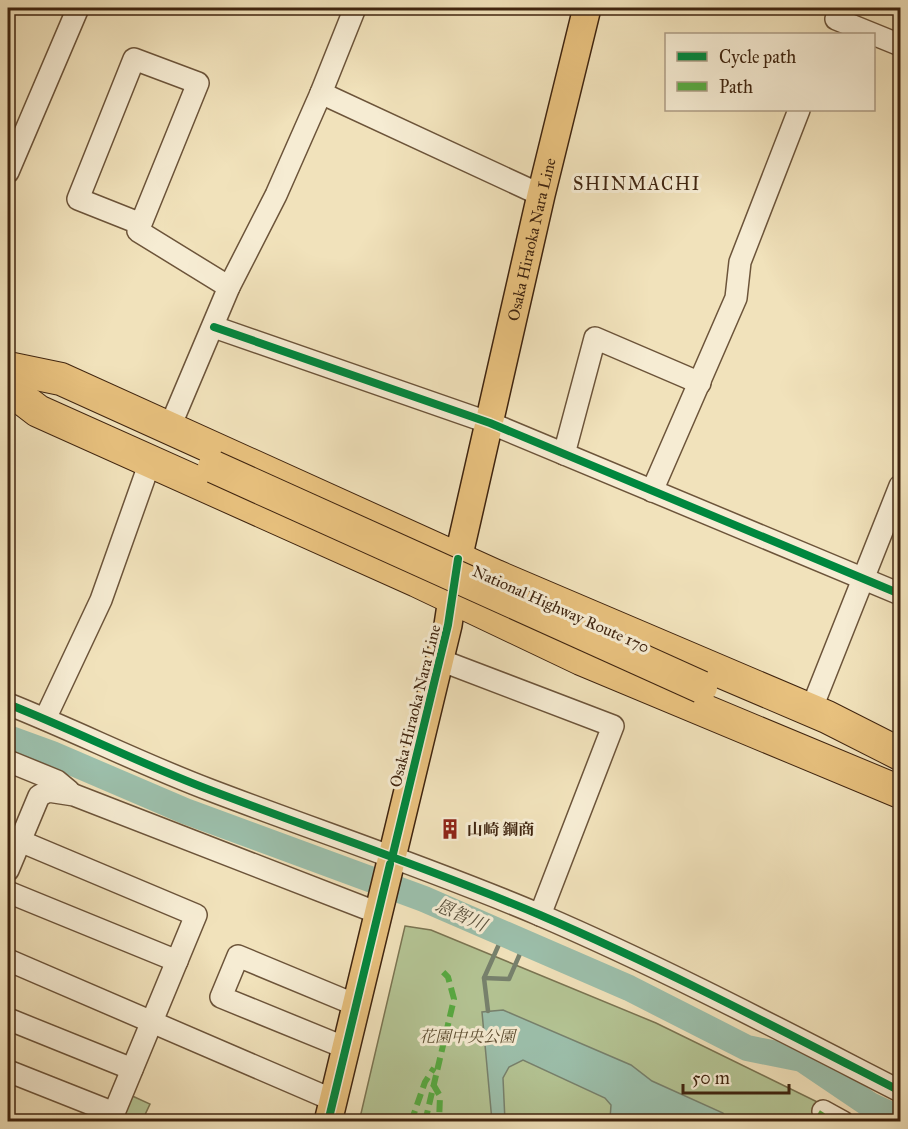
<svg xmlns="http://www.w3.org/2000/svg" width="908" height="1129" viewBox="0 0 908 1129" font-family="'IM FELL Great Primer','Noto Serif JP',serif">
<style>
.green{fill:#b4c494;stroke:#7a7452;stroke-width:1.5}
.water{fill:#9cbfab;stroke:#77816d;stroke-width:1.5}
.lines{fill:none;stroke-linecap:round;stroke-linejoin:round}
.stream{stroke:#77816d;stroke-width:4.5}
.river{stroke:#9cbfab;stroke-width:26}
.minor-casing{stroke:#6c543a;stroke-width:24}
.major-casing{stroke:#3f240f;stroke-width:30}
.highway-casing{stroke:#3f240f;stroke-width:34}
.minor{stroke:#f6ecd3;stroke-width:21}
.major{stroke:#e8c17e;stroke-width:27}
.highway{stroke:#e8c17e;stroke-width:32}
.highway-bridge-casing{stroke:#3f240f;stroke-width:34;stroke-linecap:butt}
.highway-bridge{stroke:#e8c17e;stroke-width:32}
.quiet{stroke:#56aa41;stroke-width:6;stroke-dasharray:12 6;stroke-linecap:butt}
.cycleway-casing{stroke:#f6ecd3;stroke-width:11}
.cycleway{stroke:#00873e;stroke-width:8}
.labels{text-anchor:middle;dominant-baseline:central;stroke-width:6;stroke-linejoin:round;paint-order:stroke}
.street-label{font-size:16px;fill:#3f240f;stroke:#f6ecd3}
.poi-label{font-size:16px;font-weight:bold;fill:#3f240f;stroke:#f6ecd3;text-anchor:start}
.park-label{font-size:16px;font-style:italic;fill:#5c4c30;stroke:#f6ecd3}
.neighbourhood-label{font-size:18px;letter-spacing:1.5px;fill:#3f240f;stroke:#f6ecd3}
.water-label{font-size:18px;font-style:italic;fill:#5b523e;stroke:#f6ecd3}
</style>
<rect width="100%" height="100%" fill="#f1e2bb"/>
<filter id="stains"><feTurbulence type="fractalNoise" baseFrequency=".00333" numOctaves="4"/><feColorMatrix values="0 0 0 0 .2 0 0 0 0 .09 0 0 0 0 .02 0 0 0 .5 -.17"/></filter>
<radialGradient id="worn" r=".72"><stop offset=".6" stop-color="#630" stop-opacity="0"/><stop offset="1" stop-color="#630" stop-opacity=".3"/></radialGradient>
<!-- green -->
<g class="green">
<path d="M405,926l26,4 225,93 200,98 -497,1z"/>
<path d="M128,1094l22,10 -8,17 -26,1z"/>
</g>
<!-- water -->
<path class="water" d="M503,1010l128,55 21,16 71,32 6,8h-122l3,-2 1,-14 -6,-7 -82,-38 -14,7 -6,11 2,43h-13l-10,-109z"/>
<g class="lines">
<!-- stream -->
<g class="stream">
<path d="M484,978l25,1 16,-37"/>
<path d="M488,1011l-4,-33 20,-45"/>
</g>
<!-- river -->
<path class="river" d="M8,738l44,16 133,57 239,88 205,89 118,60 55,11 68,46 30,14"/>
<!-- minor casing -->
<g class="minor-casing">
<g id="minor">
<path d="M836,19l64,26"/>
<path d="M321,93l220,102"/>
<path d="M8,172l70,-164"/>
<path d="M141,224l-63,-25 56,-140 64,24 -60,148 91,56"/>
<path d="M214,327l276,96 410,171"/>
<path d="M169,429l60,-142 47,-92 45,-102 34,-85"/>
<path d="M564,454l31,-116 105,45"/>
<path d="M652,491l84,-193 4,-36 59,-152"/>
<path d="M440,660l173,66 -73,189"/>
<path d="M8,704c68,27 133,60 202,86 110,42 222,79 330,125 123,53 241,115 360,176"/>
<path d="M811,710l89,-224"/>
<path d="M45,719l56,-119 49,-138"/>
<path d="M8,761l49,20 12,10"/>
<path d="M8,870l31,-74 9,-5 26,4 304,118"/>
<path d="M8,892l169,69"/>
<path d="M8,960l325,140"/>
<path d="M8,1019l124,50"/>
<path d="M346,1048l-125,-51 17,-41 118,49"/>
<path d="M8,1071l106,42 82,-198 -176,-74"/>
<path d="M823,1111l20,11"/>
</g>
</g>
<!-- major casing -->
<g class="major-casing">
<g id="major">
<path id="s1" d="M328,1122l120,-497 10,-66 83,-364 46,-187"/>
</g>
</g>
<!-- highway casing -->
<g class="highway-casing">
<g id="highway">
<path d="M8,368l53,11 435,197 331,141 73,37"/>
<path d="M8,388l30,23 379,170 164,78 319,133"/>
</g>
</g>
<!-- minor -->
<use href="#minor" class="minor"/>
<!-- major -->
<use href="#major" class="major"/>
<!-- highway -->
<use href="#highway" class="highway"/>
<!-- highway-bridge casing -->
<g class="highway-bridge-casing">
<path id="highway-bridge" d="M214,467l487,220"/>
</g>
<!-- highway-bridge -->
<use href="#highway-bridge" class="highway-bridge"/>
<!-- quiet -->
<g class="quiet">
<path d="M433,1084l7,12 -1,26"/>
<path d="M411,1122l14,-40 9,-14"/>
<path d="M425,1122l29,-123 -6,-22 -8,-8"/>
<path d="M816,1122l7,-11"/>
</g>
<!-- cycleway casing -->
<g class="cycleway-casing">
<g id="cycleway">
<path d="M214,327l276,96 410,171"/>
<path d="M8,704c68,27 133,60 202,86 110,42 222,79 330,125 123,53 241,115 360,176"/>
<path d="M392,858l56,-233 10,-66"/>
<path d="M328,1122l62,-258"/>
</g>
</g>
<!-- cycleway -->
<use href="#cycleway" class="cycleway"/>
</g>
<!-- icons -->
<defs>
<g id="building-bare" transform="scale(1.62)"><path d="M-4-6H4V6H1V3H-1V6H-4ZM-2.5-4.3h1.7v1.8h-1.7ZM.8-4.3h1.7v1.8H.8ZM-2.5-1h1.7V.8h-1.7ZM.8-1h1.7V.8H.8Z" fill="#8f2418" stroke="#f6ecd3" stroke-width="2.5" paint-order="stroke"/></g>
</defs>
<g fill-rule="evenodd">
<use href="#building-bare" x="450" y="829"/>
</g>
<g class="labels">
<!-- street labels -->
<g class="street-label">
<text stroke="none"><textPath href="#s1" startOffset="906">Osaka Hiraoka Nara Line</textPath></text>
<text transform="translate(561 609) rotate(24)">National Highway Route 170</text>
<text transform="translate(415 706) rotate(-76)">Osaka Hiraoka Nara Line</text>
</g>
<!-- poi labels -->
<g class="poi-label">
<text x="467" y="829">山崎 鋼商</text>
</g>
<!-- park labels -->
<g class="park-label">
<text x="467" y="1036">花園中央公園</text>
</g>
<!-- neighbourhood labels -->
<g class="neighbourhood-label">
<text x="637" y="184">SHINMACHI</text>
</g>
<!-- water labels -->
<g class="water-label">
<text transform="translate(461 915) rotate(24)">恩智川</text>
</g>
</g>
<!-- margin -->
<rect width="908" height="1129" fill="none" stroke="#f1e2bb" stroke-width="30"/>
<rect x="9" y="9" width="890" height="1111" fill="none" stroke="#3f240f" stroke-width="3"/>
<rect x="15" y="15" width="878" height="1099" fill="none" stroke="#3f240f" stroke-width="1.5"/>
<!-- legend -->
<rect x="665" y="33" width="210" height="78" fill="#f6ecd3" stroke="#ad9c85" stroke-width="1.5"/>
<rect x="677" y="52" width="30" height="9" fill="#00873e" stroke="#ad9c85" stroke-width="1.5"/>
<text x="719" y="63" font-size="18" fill="#3f240f">Cycle path</text>
<rect x="677" y="82" width="30" height="9" fill="#56aa41" stroke="#ad9c85" stroke-width="1.5"/>
<text x="719" y="93" font-size="18" fill="#3f240f">Path</text>
<!-- scale -->
<path d="M683 1084v9h106v-9" fill="none" stroke="#3f240f" stroke-width="3"/>
<text x="692" y="1084" font-size="18" fill="#3f240f" stroke="#f6ecd3" stroke-width="4.5" paint-order="stroke">50 m</text>
<rect width="100%" height="100%" filter="url(#stains)"/>
<rect width="100%" height="100%" fill="url(#worn)"/>
</svg>
